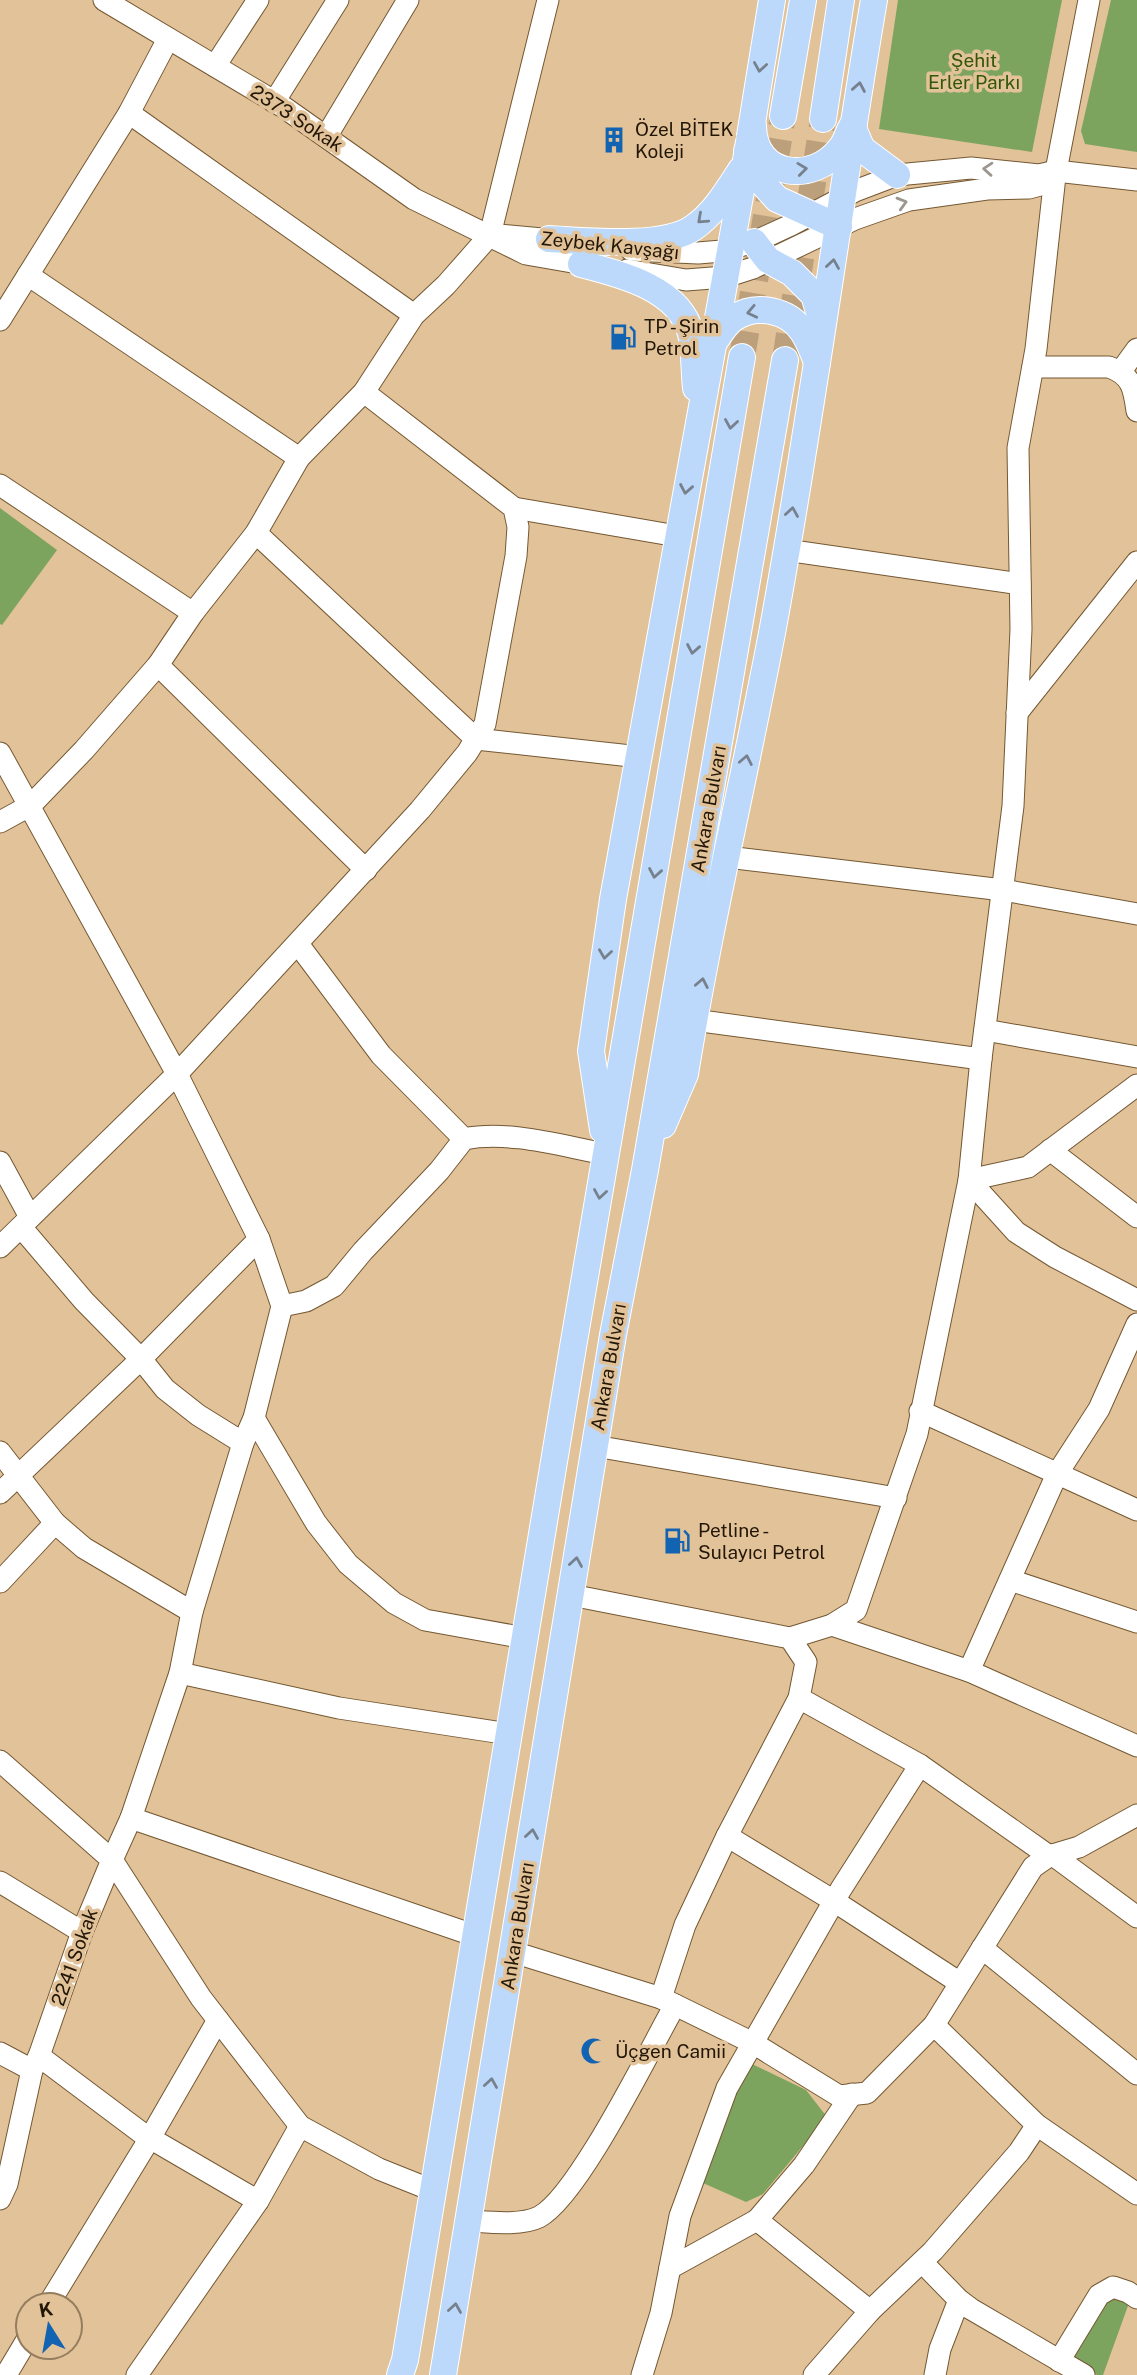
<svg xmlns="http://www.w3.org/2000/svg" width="1137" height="2375" viewBox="0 0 1137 2375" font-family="'Public Sans',sans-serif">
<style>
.green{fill:#7ca45f}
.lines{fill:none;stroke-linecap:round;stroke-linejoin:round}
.major-tunnel{stroke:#bca07c;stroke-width:26;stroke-dasharray:26 13;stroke-linecap:butt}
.minor-casing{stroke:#745832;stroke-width:23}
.major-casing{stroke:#fff;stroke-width:28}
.minor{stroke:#fff;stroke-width:21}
.major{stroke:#bcd9fb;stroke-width:26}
.oneway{stroke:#77818d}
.oneway2{stroke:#9c968f}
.labels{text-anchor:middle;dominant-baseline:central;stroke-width:7;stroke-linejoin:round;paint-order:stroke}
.park-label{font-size:19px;fill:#325709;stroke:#e2c299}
.street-label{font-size:19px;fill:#221607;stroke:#e2c299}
.poi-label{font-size:19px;fill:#221607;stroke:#e2c299;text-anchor:start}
</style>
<rect width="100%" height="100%" fill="#e2c299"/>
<!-- green -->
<g class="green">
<path d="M898,0h164l-30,152 -153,-23z"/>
<path d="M1111,0h26v152l-52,-8 -4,-13z"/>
<path d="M0,508l57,42 -55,75 -2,-1z"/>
<path d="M750,2063l56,27 21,27 -64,77 -17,8 -43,-19 24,-71z"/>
<path d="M1112,2295l17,8 -26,72h-6l-30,-18 33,-58z"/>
</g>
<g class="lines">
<!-- major-tunnel -->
<g class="major-tunnel">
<path d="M742,357l41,-241"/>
<path d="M785,360l38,-241"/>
</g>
<!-- minor casing -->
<g class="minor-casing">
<g id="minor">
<path d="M104,0l178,106 132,93 112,55 69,12"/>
<path d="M215,66l43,-66"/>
<path d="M274,102l64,-102"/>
<path d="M129,113l285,202"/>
<path d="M326,137l82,-137"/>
<path d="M1055,176l-19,173 -18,99 3,181 -8,177 -32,253 -12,121 47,52 39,25 82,43"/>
<path d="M499,235l65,6"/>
<path d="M631,250l67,3 24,-2 32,-9 37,-17 64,-34 42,-16 74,-7 68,7 17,-4 81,9"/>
<path d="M627,270l59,10 39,-3 28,-9 102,-49 54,-19 78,-11 42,-1 11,-3 15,-9 34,-176"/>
<path d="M28,275l271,183"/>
<path d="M0,320l129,-207 39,-74"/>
<path d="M1033,367h76c23,8 25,22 28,44"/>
<path d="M1121,371l16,-22"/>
<path d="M0,485l193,128"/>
<path d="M514,508l163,28"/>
<path d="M256,533l220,206 164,18"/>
<path d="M786,550l234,34"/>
<path d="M158,665l208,205"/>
<path d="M1017,713l120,-151"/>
<path d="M0,753l177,321 82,165 23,67 -28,112 -11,25 -51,169 -12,61 -49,145 -19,42 89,138 99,128 79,43 55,22"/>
<path d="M0,822l31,-17 53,-55 74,-85 35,-52 63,-80 43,-75 65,-66 50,-77 32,-30 44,-50 58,-235"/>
<path d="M727,857l276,33 134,24"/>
<path d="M298,944l83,111 83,84"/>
<path d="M694,1020l287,39"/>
<path d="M985,1030l152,27"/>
<path d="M1050,1150l87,67"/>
<path d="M0,1162l30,55"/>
<path d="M21,1227l63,74 57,58 24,30 33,26 45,28"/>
<path d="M0,1247l177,-173 243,-264 47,-57 18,-29 31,-168 2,-29 -4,-19 -150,-116"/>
<path d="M282,1306l24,-5 28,-15 29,-35 76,-80 25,-32c46,-9 97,7 142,15"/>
<path d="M920,1411l217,99"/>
<path d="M254,1418l62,105 32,41 46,39 31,17 100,18"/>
<path d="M595,1446l301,52"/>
<path d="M0,1452l55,71 29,25 108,64"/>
<path d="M0,1493l141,-134 118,-120"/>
<path d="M1010,1580l127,42"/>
<path d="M0,1582l55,-59"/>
<path d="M571,1595l219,43 16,24 -7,36 -72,138 -42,89 -24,73"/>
<path d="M832,1625l137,46 168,75"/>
<path d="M790,1638l42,-13 24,-15 61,-176 52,-254 59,-13 109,-82"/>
<path d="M969,1671l88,-197 42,-65 38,-85"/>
<path d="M180,1673l159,35 170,26"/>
<path d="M799,1698l121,67 129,91"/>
<path d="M0,1761l112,99 -30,72 -43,124 -7,14 -25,114 -7,15"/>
<path d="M131,1818l345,118"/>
<path d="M727,1836l107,65 126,82"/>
<path d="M1053,1855l84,62"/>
<path d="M0,1882l82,50"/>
<path d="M982,1948l155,126"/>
<path d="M513,1952l148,46 92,45 86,53 28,-3 67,-68 99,-158 16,-11 30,-9 58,-32"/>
<path d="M934,2025l103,100 100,69"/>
<path d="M0,2053l32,17"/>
<path d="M39,2056l104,78 115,67"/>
<path d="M852,2094l-48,71 -47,55 113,91"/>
<path d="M469,2221c19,1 52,5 70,-4 39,-20 111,-168 136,-212"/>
<path d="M922,2262l37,38 12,9 113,66"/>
<path d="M670,2268l87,-48"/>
<path d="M48,2305l102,-167 68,-118"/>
<path d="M1059,2361l40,-66 14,-8 15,5 9,6"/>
<path d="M6,2375l22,-37"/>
<path d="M137,2375l121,-174 42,-75"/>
<path d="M642,2375l19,-62 19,-97 47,-128 114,-199 79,-124"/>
<path d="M814,2375l56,-64 63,-60 86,-99 18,-27"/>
<path d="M935,2375l5,-26 19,-49"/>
</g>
</g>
<!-- major casing -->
<g class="major-casing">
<g id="major">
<path d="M783,116l20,-116"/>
<path d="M823,119l18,-119"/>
<path d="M753,126c1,52 60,58 87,23 5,-5 7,-13 10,-19"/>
<path d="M852,126l10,23 35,26"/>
<path d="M747,151l9,25 21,23 62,28"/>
<path d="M549,239c38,2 113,10 144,-11 21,-14 35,-38 48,-58"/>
<path d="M754,242l14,18 24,13 22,22 8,27"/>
<path d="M581,264c39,10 99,24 110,70 4,16 3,37 5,54"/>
<path d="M713,344c6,-9 12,-20 21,-26 22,-15 55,-8 69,14 6,9 10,20 14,30"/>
<path d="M663,1125l22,-51c24,-148 59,-294 87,-441 39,-210 66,-422 102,-633"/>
<path d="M603,1130l-12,-79 22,-152 129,-714 30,-185"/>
<path d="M400,2375l5,-15 168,-1013 169,-990"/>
<path d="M443,2375l170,-1040 32,-165 140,-810"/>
</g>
</g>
<!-- minor -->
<use href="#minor" class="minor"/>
<!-- major -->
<use href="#major" class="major"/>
</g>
<!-- one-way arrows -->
<defs><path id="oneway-chevron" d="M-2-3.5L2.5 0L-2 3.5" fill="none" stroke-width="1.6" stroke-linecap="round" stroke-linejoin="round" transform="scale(1.75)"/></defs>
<g class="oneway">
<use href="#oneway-chevron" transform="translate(760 67) rotate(99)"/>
<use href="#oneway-chevron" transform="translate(859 87) rotate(-80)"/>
<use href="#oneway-chevron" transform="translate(802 169) rotate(-7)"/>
<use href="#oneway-chevron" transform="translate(702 219) rotate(138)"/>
<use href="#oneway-chevron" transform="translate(833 264) rotate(-81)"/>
<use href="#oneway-chevron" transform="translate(752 312) rotate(168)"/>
<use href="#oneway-chevron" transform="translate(731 424) rotate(99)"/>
<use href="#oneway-chevron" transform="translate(686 489) rotate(100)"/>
<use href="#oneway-chevron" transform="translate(792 512) rotate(-81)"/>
<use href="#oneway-chevron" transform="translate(693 649) rotate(100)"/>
<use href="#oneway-chevron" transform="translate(746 760) rotate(-79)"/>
<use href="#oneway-chevron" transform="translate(655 873) rotate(100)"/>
<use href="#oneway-chevron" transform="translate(605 954) rotate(98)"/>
<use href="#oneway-chevron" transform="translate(702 983) rotate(-79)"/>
<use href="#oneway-chevron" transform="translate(600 1194) rotate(99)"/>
<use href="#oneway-chevron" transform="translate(576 1562) rotate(-81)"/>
<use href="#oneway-chevron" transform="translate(532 1834) rotate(-81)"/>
<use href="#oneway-chevron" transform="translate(491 2083) rotate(-81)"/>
<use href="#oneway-chevron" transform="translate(455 2308) rotate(-81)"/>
</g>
<g class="oneway2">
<use href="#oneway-chevron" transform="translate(988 169) rotate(-176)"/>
<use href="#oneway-chevron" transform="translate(902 203) rotate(-16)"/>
</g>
<!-- icons -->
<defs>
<g id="building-bare" transform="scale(2.1)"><path d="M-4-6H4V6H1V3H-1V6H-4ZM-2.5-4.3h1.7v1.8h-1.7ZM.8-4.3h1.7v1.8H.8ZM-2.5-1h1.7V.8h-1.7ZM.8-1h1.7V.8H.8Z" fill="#1263b2" stroke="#e2c299" stroke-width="2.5" paint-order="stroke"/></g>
<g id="fuel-bare" transform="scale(2.1)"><path d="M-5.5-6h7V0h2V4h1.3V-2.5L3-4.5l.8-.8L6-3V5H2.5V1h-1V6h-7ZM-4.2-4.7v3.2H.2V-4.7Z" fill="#1263b2" stroke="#e2c299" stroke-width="2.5" paint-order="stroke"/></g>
<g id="mosque-bare" transform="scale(2.1)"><path d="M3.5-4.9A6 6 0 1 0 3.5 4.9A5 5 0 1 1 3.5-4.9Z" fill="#1263b2" stroke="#e2c299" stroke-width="2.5" paint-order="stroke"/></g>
</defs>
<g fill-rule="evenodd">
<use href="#building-bare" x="614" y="140"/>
<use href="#fuel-bare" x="623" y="337"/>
<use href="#fuel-bare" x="677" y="1541"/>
<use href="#mosque-bare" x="594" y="2051"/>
</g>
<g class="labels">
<!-- park labels -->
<g class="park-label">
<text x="974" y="60">Şehit<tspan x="974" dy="22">Erler Parkı</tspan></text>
</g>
<!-- street labels -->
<g class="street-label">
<text transform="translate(297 118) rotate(33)">2373 Sokak</text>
<text transform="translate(610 245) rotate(6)">Zeybek Kavşağı</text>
<text transform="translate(708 809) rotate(-80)">Ankara Bulvarı</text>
<text transform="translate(608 1367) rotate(-80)">Ankara Bulvarı</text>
<text transform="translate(517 1926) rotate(-81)">Ankara Bulvarı</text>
<text transform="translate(74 1957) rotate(-70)">2241 Sokak</text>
</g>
<!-- poi labels -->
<g class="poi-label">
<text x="635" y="129">Özel BİTEK<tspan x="635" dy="22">Koleji</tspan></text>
<text x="644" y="326">TP - Şirin<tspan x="644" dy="22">Petrol</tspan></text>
<text x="698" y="1530">Petline -<tspan x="698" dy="22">Sulayıcı Petrol</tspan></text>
<text x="615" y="2051">Üçgen Camii</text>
</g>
</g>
<!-- north arrow -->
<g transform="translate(49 2326) rotate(349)"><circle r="33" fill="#e2c299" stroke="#957d5f" stroke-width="2"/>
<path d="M0-5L12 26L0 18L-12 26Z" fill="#1263b2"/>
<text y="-10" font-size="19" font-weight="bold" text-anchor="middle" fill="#221607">K</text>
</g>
</svg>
